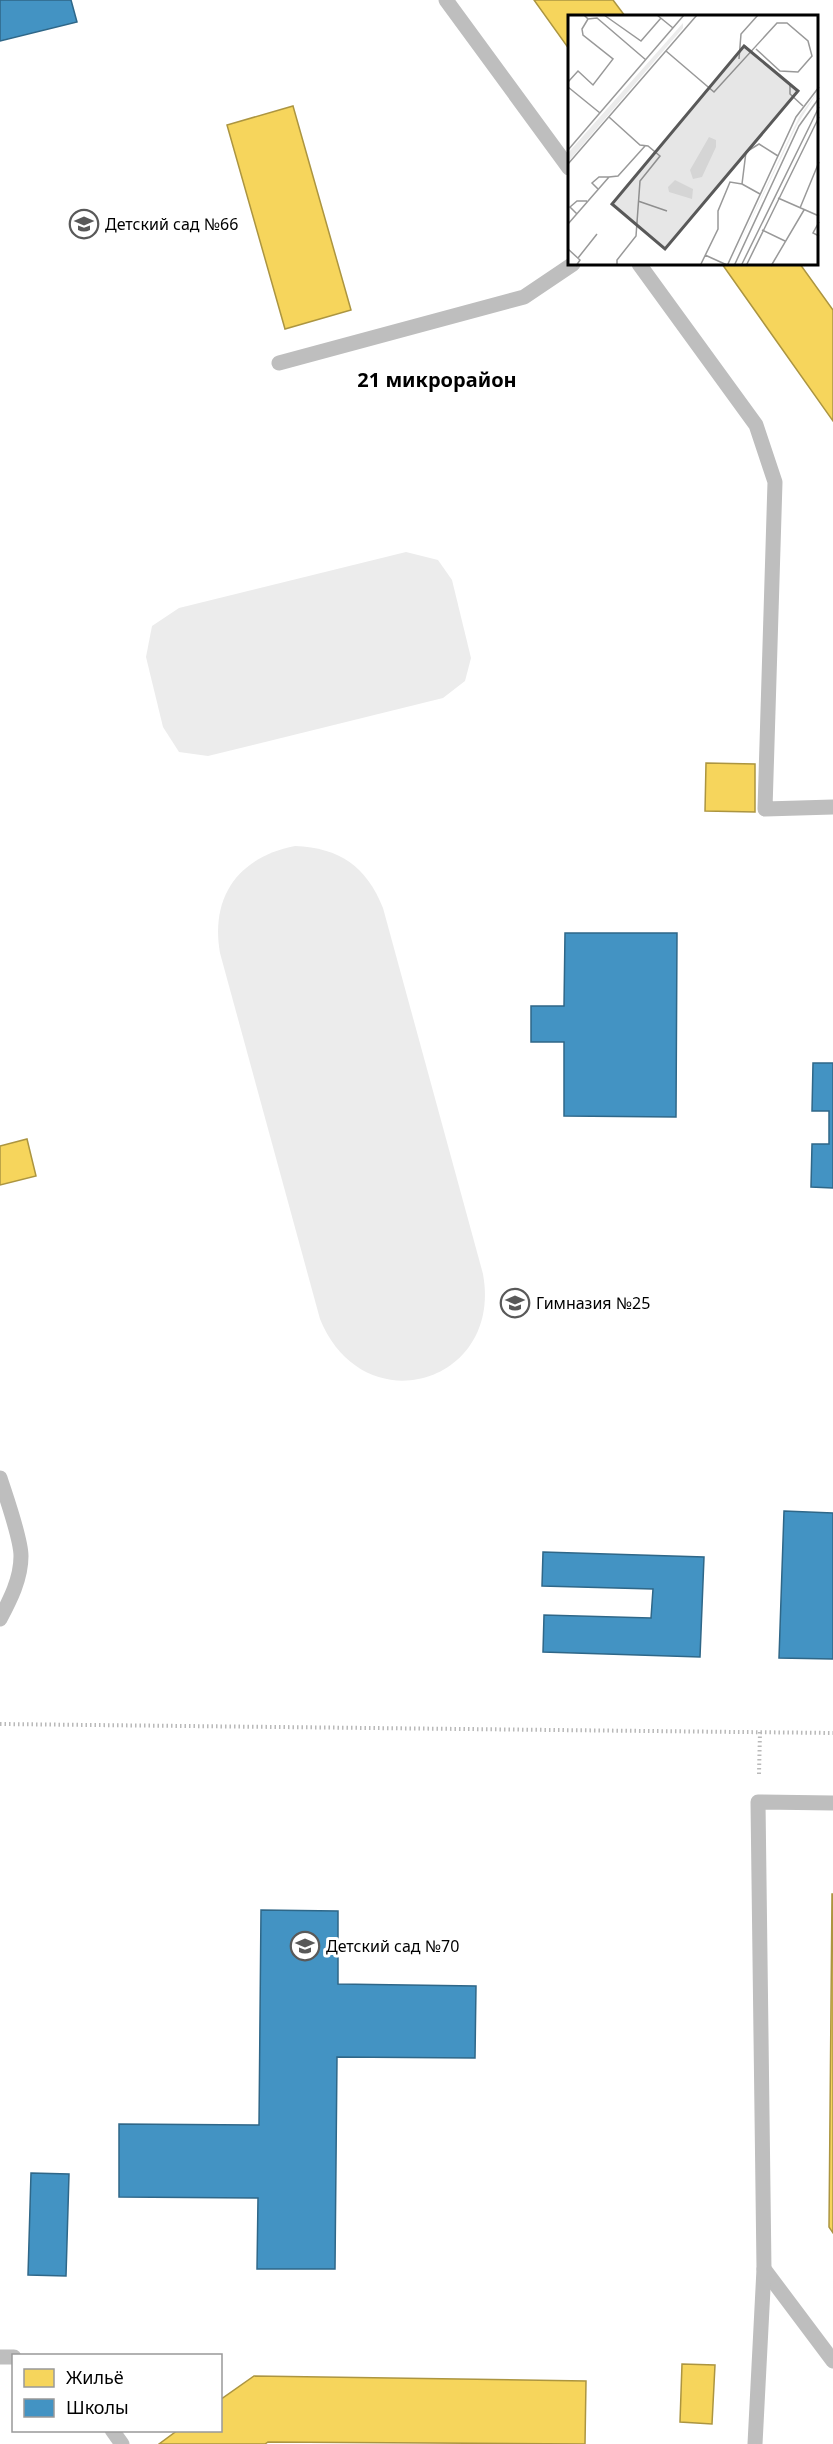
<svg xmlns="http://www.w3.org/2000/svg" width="833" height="2444" viewBox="0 0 833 2444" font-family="'Noto Sans',sans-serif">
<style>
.green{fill:#ececec}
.homes{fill:#f6d55c;stroke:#ac9540;stroke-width:1.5}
.schools{fill:#4393c3;stroke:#2f6788;stroke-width:1.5}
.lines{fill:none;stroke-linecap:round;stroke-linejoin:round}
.path{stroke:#b9b9b9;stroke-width:4;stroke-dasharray:1.5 3;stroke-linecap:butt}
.service{stroke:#bebebe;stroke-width:15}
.labels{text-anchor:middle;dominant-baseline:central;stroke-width:6;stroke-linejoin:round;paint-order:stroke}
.poi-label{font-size:16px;fill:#000;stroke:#fff;text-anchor:start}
.quarter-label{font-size:20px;font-weight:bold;fill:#000;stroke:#fff}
.inset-road{fill:none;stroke:#999;stroke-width:1.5}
.view{fill:#595959;fill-opacity:0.15;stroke:#595959;stroke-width:3}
.inset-edge{fill:none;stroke:#000;stroke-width:3}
</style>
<rect width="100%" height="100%" fill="#fff"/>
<!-- green -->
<g class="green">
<path d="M406,552l32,8 14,20 19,78 -6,23 -22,17 -235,58 -29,-4 -16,-25 -17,-70 6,-31 27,-18z"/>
<path d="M295,846c45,2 71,20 88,62l100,366c20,110 -120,151 -163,45l-100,-366c-10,-57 19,-96 75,-107z"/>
</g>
<!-- homes -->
<g class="homes">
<path d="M534,0h79l12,16h-56v33z"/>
<path d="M293,106l58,204 -66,19 -58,-204z"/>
<path d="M722,264h78l33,46v111z"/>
<path d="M706,763l49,1v48l-50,-1z"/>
<path d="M27,1139l9,37 -36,9v-39z"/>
<path d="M832,1894h1v339l-4,-6z"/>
<path d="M682,2364l33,1 -3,59 -32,-2z"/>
<path d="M254,2376l332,5 -1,63 -317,-2 -3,2h-106l19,-14h42v-30z"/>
</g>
<!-- schools -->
<g class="schools">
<path d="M0,0h71l6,22 -77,19z"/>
<path d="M565,933h112l-1,184 -112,-1v-74h-33v-36h33z"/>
<path d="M813,1063h20v125l-22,-1 1,-43h17v-33h-17z"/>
<path d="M784,1511l49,2v146l-54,-1z"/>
<path d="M543,1552l161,5 -4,100 -157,-5 1,-37 107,3 2,-29 -111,-3z"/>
<path d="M261,1910l77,1v73l138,2 -1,72 -138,-1 -2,212h-78l1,-71 -139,-1v-73l140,1z"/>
<path d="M31,2173l38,1 -3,102 -38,-1z"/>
</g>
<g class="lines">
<!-- path -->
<g class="path">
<path d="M0,1724l833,9"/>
<path d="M759,1774l1,-42"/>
</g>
<!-- service -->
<g class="service">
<path d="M446,0l123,168"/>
<path d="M639,264l117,161 19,57 -10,327 68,-2"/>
<path d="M279,363l245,-66 49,-33"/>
<path d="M0,1478c6,19 21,60 21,78 0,23 -11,44 -21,63"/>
<path d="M764,2269l69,92"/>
<path d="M0,2357h14"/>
<path d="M112,2430l10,14"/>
<path d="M755,2444l9,-175 -6,-467 75,1"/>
</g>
</g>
<!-- icons -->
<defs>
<g id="school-ring" transform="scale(1.5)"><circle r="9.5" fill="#fff" stroke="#595959" stroke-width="1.5"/><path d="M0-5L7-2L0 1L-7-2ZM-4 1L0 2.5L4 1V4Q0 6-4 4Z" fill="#595959"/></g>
</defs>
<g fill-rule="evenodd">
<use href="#school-ring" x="84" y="224"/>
<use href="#school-ring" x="515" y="1303"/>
<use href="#school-ring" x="305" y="1946"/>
</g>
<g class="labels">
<!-- poi labels -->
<g class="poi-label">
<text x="105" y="224">Детский сад №66</text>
<text x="536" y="1303">Гимназия №25</text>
<text x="326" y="1946">Детский сад №70</text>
</g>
<!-- quarter labels -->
<g class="quarter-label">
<text x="437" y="379">21 микрорайон</text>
</g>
</g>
<!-- overview -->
<g transform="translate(568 15)">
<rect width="250" height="250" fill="#fff"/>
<path d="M115,8v5l-115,134v-9zM250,76l-21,34 -68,141 71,-151zM141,122l7,3v7l-14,30 -9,2 -3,-9zM107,165l18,9 -1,10 -23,-7 -1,-5z" fill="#ececec"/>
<path class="inset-road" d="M16,0l4,4 9,-1 49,42M36,0l37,26 20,-23M89,0l16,13M98,36l48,41 63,-69h10l21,18 4,15 -14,16 -18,-1 -24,-22M171,44l2,-25 17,-19M0,67l10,-11 15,14 20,-26 -30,-24 -1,-6 6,-10M222,68v11l13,12M0,72l32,26M41,102l31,28 8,1 12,10 -20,25 -4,55 -19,24v6M0,135l116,-135M0,149l129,-149M30,174l-6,-6 7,-6h10M192,179l-18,-10 4,-32 13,-8 19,12M210,183l41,18M70,186l29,10M232,193l19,-46M9,199l-7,-7 7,-6h10M251,207l-6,11 6,3M0,209l41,-47 9,-1 27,-30M194,215l23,11M0,234l12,11 -4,6M137,240l22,10M10,243l19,-24M132,251l18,-37v-18l12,-29 12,2M159,251l69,-149 23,-30M166,251l65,-140 20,-28M173,251l78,-159M178,251l73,-149M203,251l33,-56"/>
<path class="view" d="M176,31l54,45 -133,158 -53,-45z"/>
<rect width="250" height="250" class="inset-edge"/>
</g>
<!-- legend -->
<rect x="12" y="2354" width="210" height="78" fill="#ffffff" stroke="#999999" stroke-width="1.5"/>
<rect x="24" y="2369" width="30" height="18" fill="#f6d55c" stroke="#999999" stroke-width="1.5"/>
<text x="66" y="2384" font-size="18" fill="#000000">Жильё</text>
<rect x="24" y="2399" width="30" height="18" fill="#4393c3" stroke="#999999" stroke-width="1.5"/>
<text x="66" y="2414" font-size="18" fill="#000000">Школы</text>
</svg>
